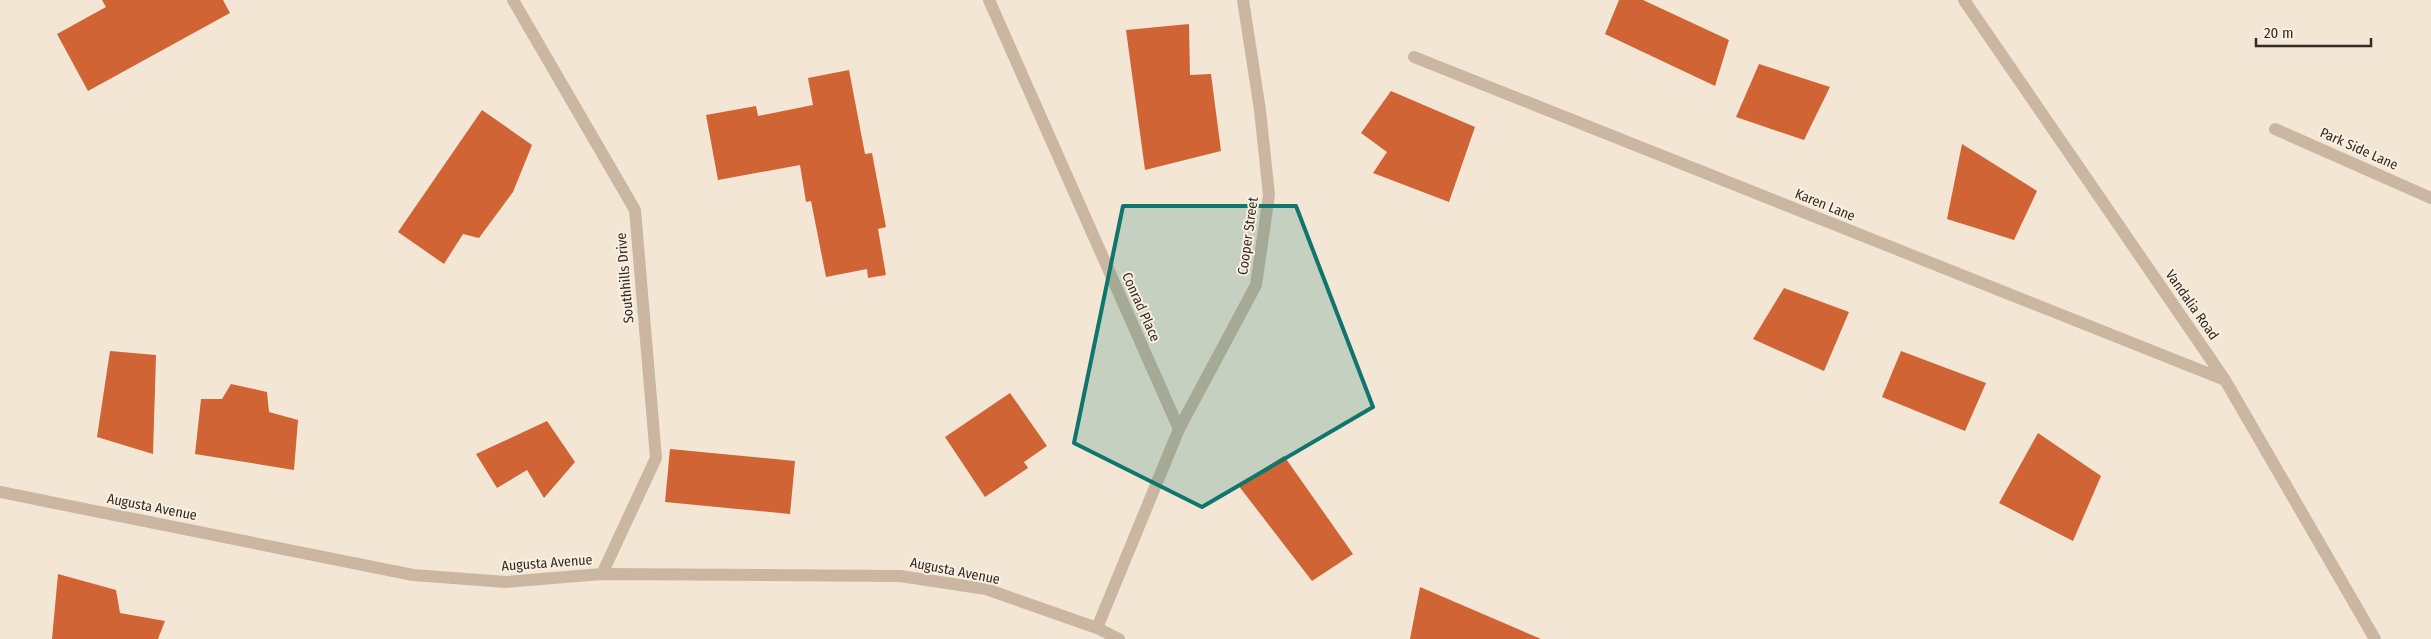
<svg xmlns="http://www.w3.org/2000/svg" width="2431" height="639" viewBox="0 0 2431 639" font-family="'Fira Sans Condensed',sans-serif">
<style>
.building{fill:#d06435}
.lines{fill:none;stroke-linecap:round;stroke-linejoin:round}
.minor{stroke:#cbb7a1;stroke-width:12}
.marked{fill:#0f766e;fill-opacity:0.2;stroke:#0f766e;stroke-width:4;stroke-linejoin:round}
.labels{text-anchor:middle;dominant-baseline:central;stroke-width:4;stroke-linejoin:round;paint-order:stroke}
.street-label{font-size:14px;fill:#342a24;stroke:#faf0e1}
</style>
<rect width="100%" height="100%" fill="#f3e6d5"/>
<!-- building -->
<g class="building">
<path d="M102,0h121l7,13 -142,78 -31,-57 49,-27z"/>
<path d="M1619,0h24l86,40 -14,46 -110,-52z"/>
<path d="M1189,24l1,51 21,-1 10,77 -76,19 -19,-140z"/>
<path d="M1759,64l71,23 -26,53 -68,-23z"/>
<path d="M849,70l16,84 7,-1 14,74 -8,2 8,46 -18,3 -1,-9 -41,8 -15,-76 -5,1 -6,-37 -82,15 -12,-65 50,-9 2,10 55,-11 -5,-27z"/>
<path d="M1391,91l84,36 -26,75 -76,-29 14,-21 -26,-19z"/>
<path d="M482,110l50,35 -19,47 -34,46 -16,-4 -19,30 -46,-32z"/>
<path d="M1962,144l75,47 -23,49 -67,-21z"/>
<path d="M1784,288l65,24 -25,59 -71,-32z"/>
<path d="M110,351l46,4 -3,99 -56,-17z"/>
<path d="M1901,351l85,32 -21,48 -83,-34z"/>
<path d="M231,384l36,8 2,20 29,8 -4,50 -99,-16 6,-55h21z"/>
<path d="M1010,393l37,53 -23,16 4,6 -43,29 -40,-60z"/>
<path d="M547,421l28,41 -31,36 -17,-28 -30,18 -21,-34z"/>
<path d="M2038,433l63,43 -28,65 -74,-38z"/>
<path d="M670,449l125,12 -5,53 -125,-12z"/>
<path d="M1284,456l69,98 -41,27 -74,-96z"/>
<path d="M58,574l58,16 4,23 45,8 -7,18h-106z"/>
<path d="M1420,587l121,52h-131z"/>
</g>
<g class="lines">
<!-- minor -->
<g class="minor">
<path d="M513,0l122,210 21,248 -54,116"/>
<path d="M989,0l190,429 -82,199"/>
<path d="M1964,0l261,380 150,259"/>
<path d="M1414,57l811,323"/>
<path d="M2275,129l156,69"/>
<path d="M1179,429l77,-144 13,-90 -9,-85 -17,-110"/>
<path d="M0,492l413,83 93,7 96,-8 298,2 86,13 111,39 22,11"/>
</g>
</g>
<!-- marked area -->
<path class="marked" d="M1123,206h173l77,201 -171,100 -128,-64z"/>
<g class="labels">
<!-- street labels -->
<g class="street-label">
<text transform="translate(2359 149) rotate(24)">Park Side Lane</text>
<text transform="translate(1825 205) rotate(22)">Karen Lane</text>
<text transform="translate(1248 236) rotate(-82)">Cooper Street</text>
<text transform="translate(625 278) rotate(-95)">Southhills Drive</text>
<text transform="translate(2192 305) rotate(55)">Vandalia Road</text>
<text transform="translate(1141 307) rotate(66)">Conrad Place</text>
<text transform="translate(152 507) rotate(11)">Augusta Avenue</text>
<text transform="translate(547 563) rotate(-4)">Augusta Avenue</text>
<text transform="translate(955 571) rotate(11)">Augusta Avenue</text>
</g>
</g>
<!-- scale -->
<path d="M2256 38v8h115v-8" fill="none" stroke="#342a24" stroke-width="2.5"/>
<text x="2264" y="38" font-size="15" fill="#342a24" stroke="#faf0e1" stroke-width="4" paint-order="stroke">20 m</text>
</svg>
